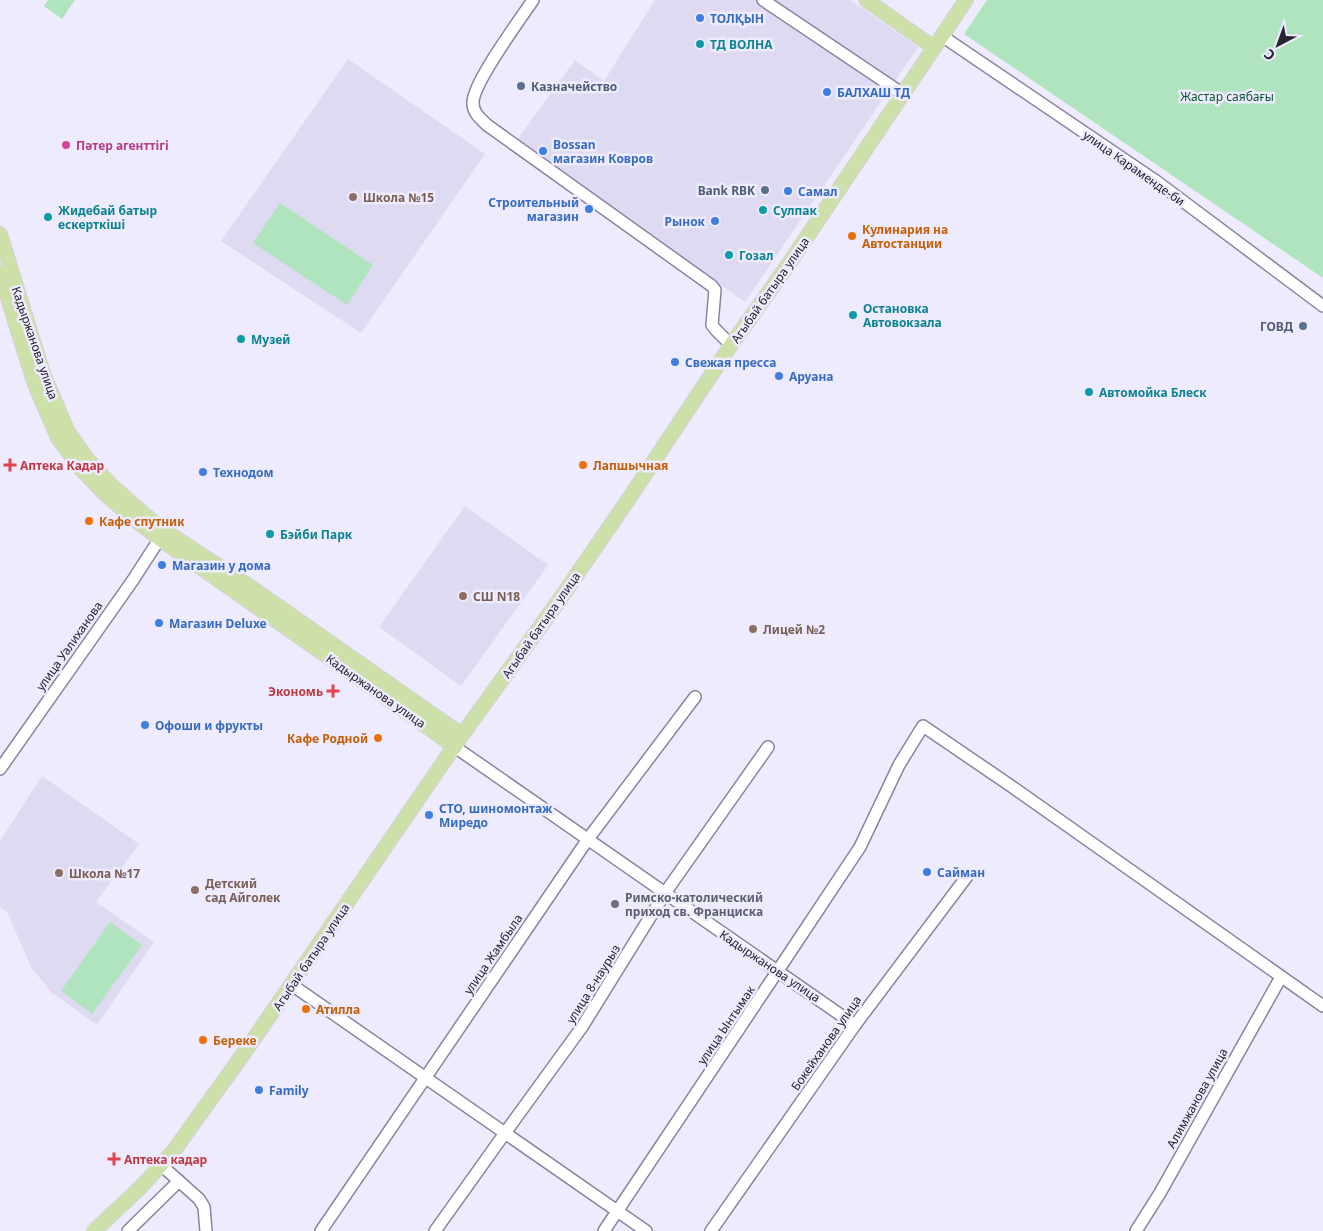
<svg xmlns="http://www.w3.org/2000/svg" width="1323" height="1231" viewBox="0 0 1323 1231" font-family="'Noto Sans',sans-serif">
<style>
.built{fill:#dedaf1}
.green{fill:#b0e4bf}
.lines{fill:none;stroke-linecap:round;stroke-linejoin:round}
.minor-casing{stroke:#8984a0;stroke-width:14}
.major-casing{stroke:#d4d3d5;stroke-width:16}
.minor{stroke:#fff;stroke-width:11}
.major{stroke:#cee0aa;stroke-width:14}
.shop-dot{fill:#3f7fe0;stroke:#eeebfe;stroke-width:2}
.culture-dot{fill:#0f9aa8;stroke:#eeebfe;stroke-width:2}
.service-dot{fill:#5c6f8a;stroke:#eeebfe;stroke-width:2}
.hotel-dot{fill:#d1479c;stroke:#eeebfe;stroke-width:2}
.education-dot{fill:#8d6e63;stroke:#eeebfe;stroke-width:2}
.food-dot{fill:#e8710a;stroke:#eeebfe;stroke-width:2}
.health-dot{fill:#e0444e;stroke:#eeebfe;stroke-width:2}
.worship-dot{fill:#6b7280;stroke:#eeebfe;stroke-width:2}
.labels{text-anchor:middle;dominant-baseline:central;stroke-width:5;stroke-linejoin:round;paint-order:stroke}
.shop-label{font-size:12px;font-weight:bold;fill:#366cbe;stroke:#eeebfe;text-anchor:start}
.culture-label{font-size:12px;font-weight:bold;fill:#0d838f;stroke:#eeebfe;text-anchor:start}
.service-label{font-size:12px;font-weight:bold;fill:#4e5e75;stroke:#eeebfe;text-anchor:end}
.park-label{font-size:12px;fill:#07552c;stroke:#eeebfe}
.hotel-label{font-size:12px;font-weight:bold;fill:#b23c85;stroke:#eeebfe;text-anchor:start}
.street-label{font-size:12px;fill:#26242f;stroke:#eeebfe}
.education-label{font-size:12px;font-weight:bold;fill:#785e54;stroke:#eeebfe;text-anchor:start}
.food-label{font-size:12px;font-weight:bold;fill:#c56008;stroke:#eeebfe;text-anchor:start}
.health-label{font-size:12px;font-weight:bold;fill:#be3a42;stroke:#eeebfe;text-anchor:start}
.worship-label{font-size:12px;font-weight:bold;fill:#5b616d;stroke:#eeebfe;text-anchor:start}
</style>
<rect width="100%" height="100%" fill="#eeebfe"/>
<!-- built -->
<g class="built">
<path d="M655,0h195l68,47 -173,255 -228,-162 58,-80 29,21z"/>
<path d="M348,59l137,95 -124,179 -140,-92z"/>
<path d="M465,506l83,59 -87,121 -82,-59z"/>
<path d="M42,776l97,68 -43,58 58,40 -57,83 -46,-33 -20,-25 -24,-55 -7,-5v-66z"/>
</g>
<!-- green -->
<g class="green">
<path d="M48,0h27l-13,19 -18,-13z"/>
<path d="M987,0h336v278l-359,-244z"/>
<path d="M280,203l93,62 -26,40 -94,-62z"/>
<path d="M110,922l32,23 -50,69 -31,-23z"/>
</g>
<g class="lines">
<!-- minor casing -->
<g class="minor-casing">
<g id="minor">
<path d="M533,0c-12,18 -61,84 -60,103 0,10 7,15 14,22l225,161 3,4 -3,35 4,5 15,15"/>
<path d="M763,0l140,94"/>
<path d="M942,36l214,145 167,125"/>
<path d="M455,747l400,278"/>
<path d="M0,769l133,-189 31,-48"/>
<path d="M292,985l354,246"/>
<path d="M161,1165l38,34 5,8 2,24"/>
<path d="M128,1231l51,-50"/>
<path d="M321,1231l267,-392 107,-142"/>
<path d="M435,1231l70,-98 77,-106 83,-134 103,-146"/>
<path d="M604,1231l173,-259 83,-125 39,-82 24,-39 88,60 312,220"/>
<path d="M711,1231l144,-206 113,-150"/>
<path d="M1136,1231l24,-38 121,-216"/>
</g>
</g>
<!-- major casing -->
<g class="major-casing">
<g id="major">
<path d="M866,0l67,47"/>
<path d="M0,234l44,142 24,56 20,28 24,26 33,29 20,16 90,59 207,145"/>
<path d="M0,273l34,109 24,56 22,30 25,26 34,29 21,16 251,176 44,32"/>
<path d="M94,1231l48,-45 33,-37 74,-103 213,-311 96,-133 72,-105 101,-152 57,-80 178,-265"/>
</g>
</g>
<!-- minor -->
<use href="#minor" class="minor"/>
<!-- major -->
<use href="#major" class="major"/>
</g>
<!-- markers -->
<g class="shop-dot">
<circle cx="700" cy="18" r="5"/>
<circle cx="827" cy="92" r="5"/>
<circle cx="543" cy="151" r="5"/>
<circle cx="788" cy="191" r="5"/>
<circle cx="589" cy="209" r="5"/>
<circle cx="715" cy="221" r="5"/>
<circle cx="675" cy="362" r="5"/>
<circle cx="779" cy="376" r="5"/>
<circle cx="203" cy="472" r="5"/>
<circle cx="162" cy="565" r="5"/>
<circle cx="159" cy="623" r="5"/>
<circle cx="145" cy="725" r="5"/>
<circle cx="429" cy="815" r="5"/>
<circle cx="927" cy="872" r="5"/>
<circle cx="259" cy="1090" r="5"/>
</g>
<g class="culture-dot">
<circle cx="700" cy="44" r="5"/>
<circle cx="763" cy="210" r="5"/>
<circle cx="48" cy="217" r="5"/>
<circle cx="729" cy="255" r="5"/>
<circle cx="853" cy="315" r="5"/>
<circle cx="241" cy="339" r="5"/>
<circle cx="1089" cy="392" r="5"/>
<circle cx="270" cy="534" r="5"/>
</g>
<g class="service-dot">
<circle cx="521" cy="86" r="5"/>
<circle cx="765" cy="190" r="5"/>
<circle cx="1303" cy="326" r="5"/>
</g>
<circle class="hotel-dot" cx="66" cy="145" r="5"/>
<g class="education-dot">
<circle cx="353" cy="197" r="5"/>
<circle cx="463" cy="596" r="5"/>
<circle cx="753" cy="629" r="5"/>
<circle cx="59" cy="873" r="5"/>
<circle cx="195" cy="890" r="5"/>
</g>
<g class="food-dot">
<circle cx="852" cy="236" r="5"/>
<circle cx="583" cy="465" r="5"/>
<circle cx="89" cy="521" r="5"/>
<circle cx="378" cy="738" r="5"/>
<circle cx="306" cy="1009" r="5"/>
<circle cx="203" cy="1040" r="5"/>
</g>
<g class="health-dot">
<path d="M7.5 457.5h5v5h5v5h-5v5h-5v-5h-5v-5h5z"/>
<path d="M330.5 683.5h5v5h5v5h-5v5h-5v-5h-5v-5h5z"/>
<path d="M111.5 1151.5h5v5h5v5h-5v5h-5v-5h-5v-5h5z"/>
</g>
<circle class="worship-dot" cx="615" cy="904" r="5"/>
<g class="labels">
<!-- shop labels -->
<g class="shop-label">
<text x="710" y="18">ТОЛҚЫН</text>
<text x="837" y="92">БАЛХАШ ТД</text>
<text x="553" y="144">Bossan<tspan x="553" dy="14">магазин Ковров</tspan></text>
<text x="798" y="191">Самал</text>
<text x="579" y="202" text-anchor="end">Строительный<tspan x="579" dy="14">магазин</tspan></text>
<text x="705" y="221" text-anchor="end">Рынок</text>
<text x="685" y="362">Свежая пресса</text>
<text x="789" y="376">Аруана</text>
<text x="213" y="472">Технодом</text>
<text x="172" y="565">Магазин у дома</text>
<text x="169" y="623">Магазин Deluxe</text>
<text x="155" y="725">Офоши и фрукты</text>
<text x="439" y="808">СТО, шиномонтаж<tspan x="439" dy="14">Миредо</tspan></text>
<text x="937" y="872">Сайман</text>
<text x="269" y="1090">Family</text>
</g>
<!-- culture labels -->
<g class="culture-label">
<text x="710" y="44">ТД ВОЛНА</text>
<text x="58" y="210">Жидебай батыр<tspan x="58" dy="14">ескерткіші</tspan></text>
<text x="773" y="210">Сулпак</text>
<text x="739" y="255">Гозал</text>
<text x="863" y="308">Остановка<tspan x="863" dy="14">Автовокзала</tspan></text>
<text x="251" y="339">Музей</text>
<text x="1099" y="392">Автомойка Блеск</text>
<text x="280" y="534">Бэйби Парк</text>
</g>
<!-- service labels -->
<g class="service-label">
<text x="531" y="86" text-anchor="start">Казначейство</text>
<text x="755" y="190">Bank RBK</text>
<text x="1293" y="326">ГОВД</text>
</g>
<!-- park labels -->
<g class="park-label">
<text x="1227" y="96">Жастар саябағы</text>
</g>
<!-- hotel labels -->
<g class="hotel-label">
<text x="76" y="145">Пәтер агенттігі</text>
</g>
<!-- street labels -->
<g class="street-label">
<text transform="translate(1134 168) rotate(35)">улица Караменде-би</text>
<text transform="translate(770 290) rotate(-55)">Агыбай батыра улица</text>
<text transform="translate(35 343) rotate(71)">Кадыржанова улица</text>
<text transform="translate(541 625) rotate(-55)">Агыбай батыра улица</text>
<text transform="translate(69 646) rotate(-55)">улица Уалиханова</text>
<text transform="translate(376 691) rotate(35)">Кадыржанова улица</text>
<text transform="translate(493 954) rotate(-56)">улица Жамбыла</text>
<text transform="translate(311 957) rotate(-56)">Агыбай батыра улица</text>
<text transform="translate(770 966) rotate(34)">Кадыржанова улица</text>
<text transform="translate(593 984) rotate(-58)">улица 8-наурыз</text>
<text transform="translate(726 1025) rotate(-56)">улица Ынтымак</text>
<text transform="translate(826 1043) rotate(-55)">Бокейханова улица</text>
<text transform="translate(1197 1098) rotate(-61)">Алимжанова улица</text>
</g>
<!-- education labels -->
<g class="education-label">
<text x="363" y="197">Школа №15</text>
<text x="473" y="596">СШ N18</text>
<text x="763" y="629">Лицей №2</text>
<text x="69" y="873">Школа №17</text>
<text x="205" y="883">Детский<tspan x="205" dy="14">сад Айголек</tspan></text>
</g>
<!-- food labels -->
<g class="food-label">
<text x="862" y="229">Кулинария на<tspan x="862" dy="14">Автостанции</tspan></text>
<text x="593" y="465">Лапшычная</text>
<text x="99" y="521">Кафе спутник</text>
<text x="368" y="738" text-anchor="end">Кафе Родной</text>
<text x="316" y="1009">Атилла</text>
<text x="213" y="1040">Береке</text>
</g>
<!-- health labels -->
<g class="health-label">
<text x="20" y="465">Аптека Кадар</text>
<text x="323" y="691" text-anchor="end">Экономь</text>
<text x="124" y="1159">Аптека кадар</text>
</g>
<!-- worship labels -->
<g class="worship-label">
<text x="625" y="897">Римско-католический<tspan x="625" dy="14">приход св. Франциска</tspan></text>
</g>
</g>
<!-- north arrow -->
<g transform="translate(1278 45) rotate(221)" stroke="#eeebfe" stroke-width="4" paint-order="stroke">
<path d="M0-4L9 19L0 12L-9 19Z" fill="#26242f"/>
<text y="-8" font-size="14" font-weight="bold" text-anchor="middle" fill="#26242f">С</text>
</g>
</svg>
